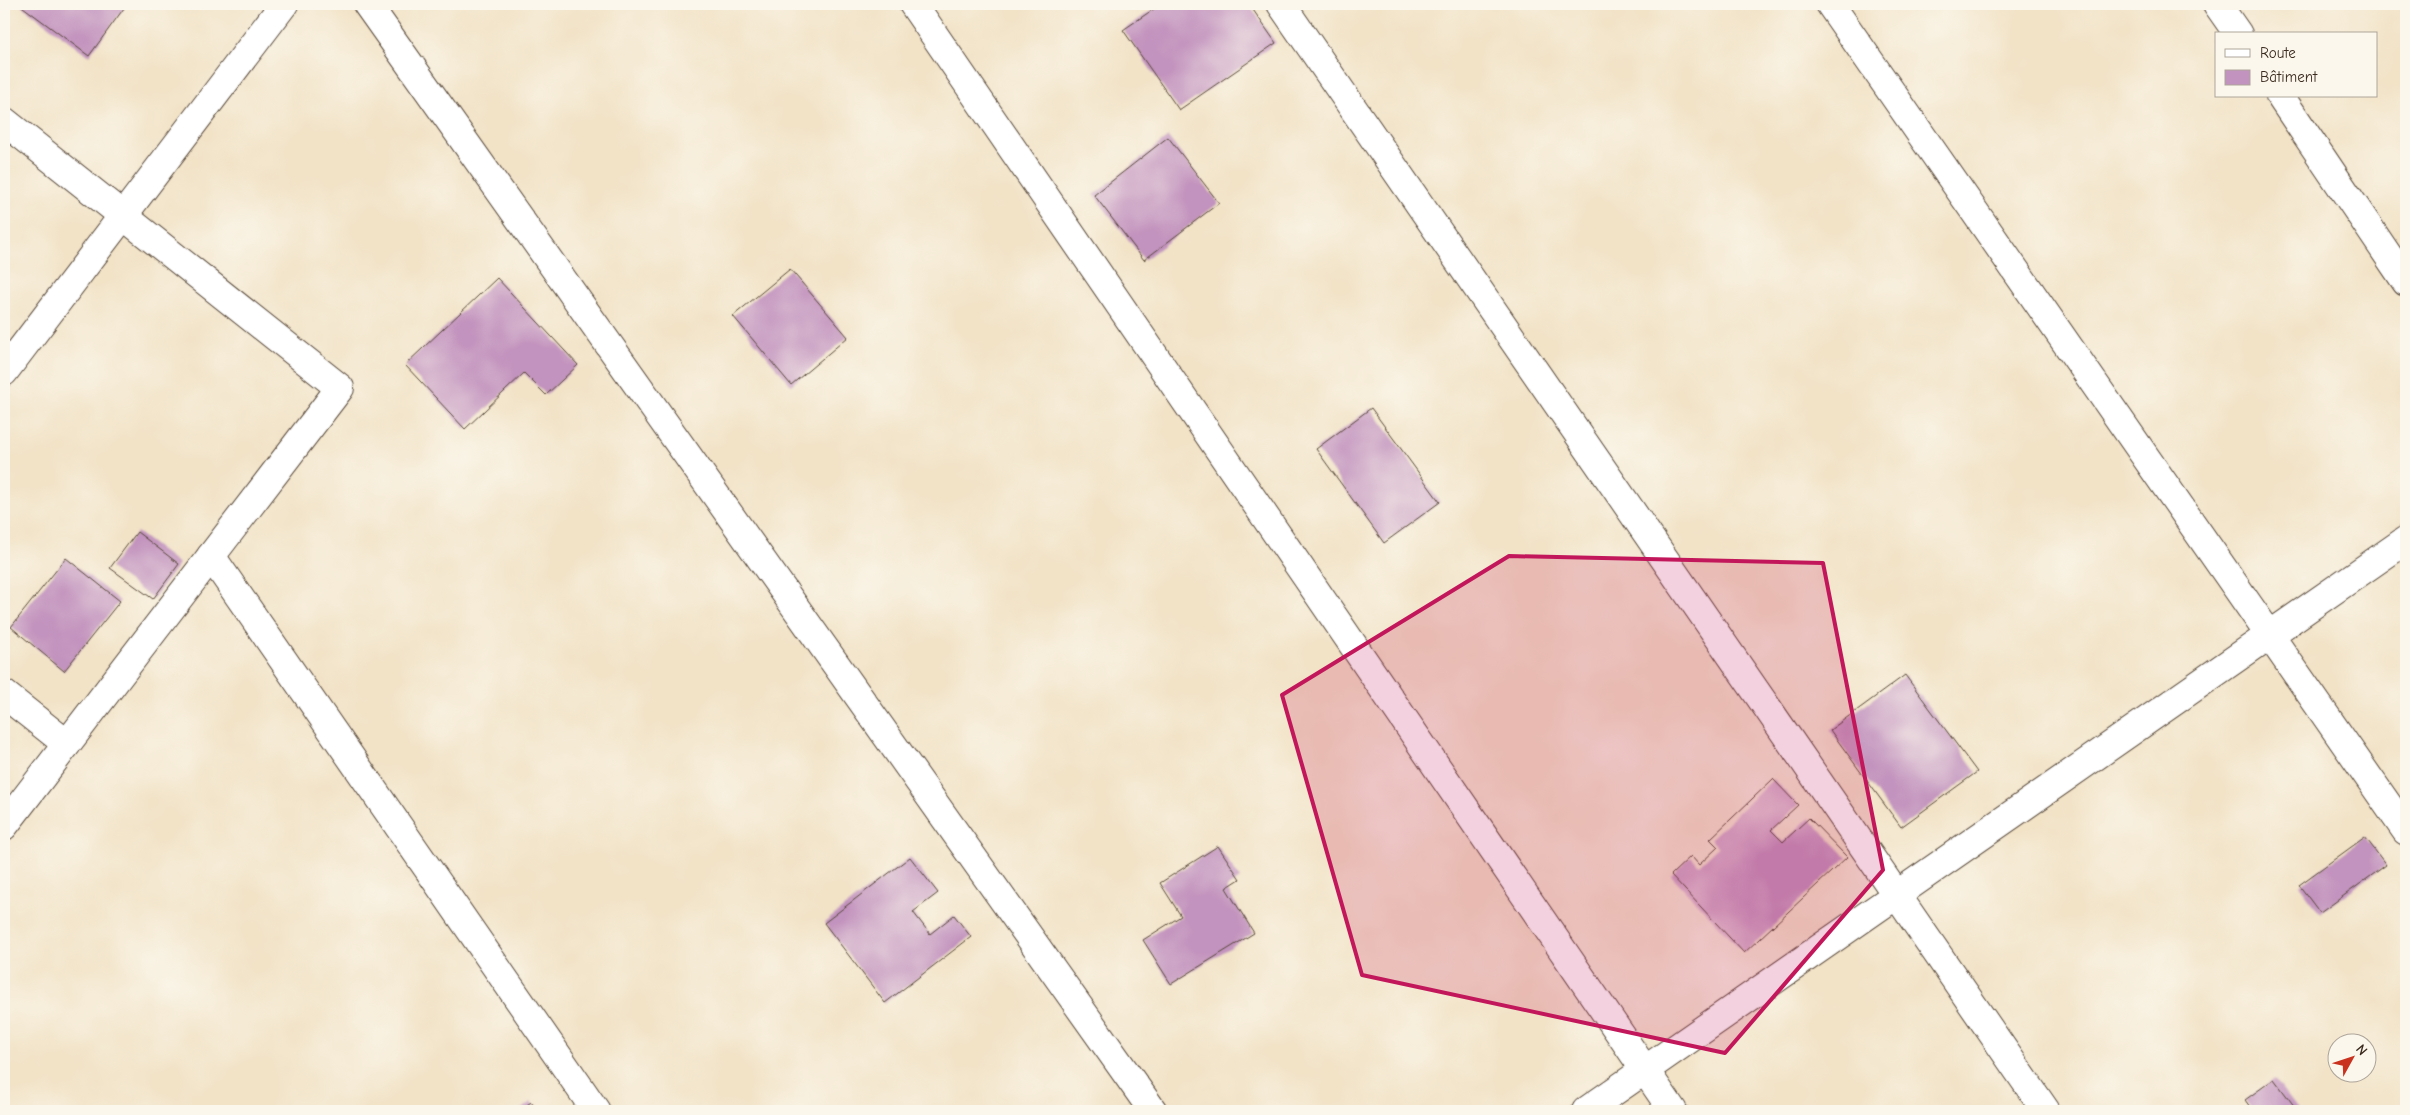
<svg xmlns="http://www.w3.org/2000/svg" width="2410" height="1115" viewBox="0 0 2410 1115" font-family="'Comic Neue',sans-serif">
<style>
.building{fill:#c293be}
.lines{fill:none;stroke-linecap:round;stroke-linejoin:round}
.minor-casing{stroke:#564637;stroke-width:30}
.minor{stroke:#fff;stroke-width:28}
.marked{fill:#c2185b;fill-opacity:0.2;stroke:#c2185b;stroke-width:4;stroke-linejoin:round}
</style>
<rect width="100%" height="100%" fill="#fbf7ec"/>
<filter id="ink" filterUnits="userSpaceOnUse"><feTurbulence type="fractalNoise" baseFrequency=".02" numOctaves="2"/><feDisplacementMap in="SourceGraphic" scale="10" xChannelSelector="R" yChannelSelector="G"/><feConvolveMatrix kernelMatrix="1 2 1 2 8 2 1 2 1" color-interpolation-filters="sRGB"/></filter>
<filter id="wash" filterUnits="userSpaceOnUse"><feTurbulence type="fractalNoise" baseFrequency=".0096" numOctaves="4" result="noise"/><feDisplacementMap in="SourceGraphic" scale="20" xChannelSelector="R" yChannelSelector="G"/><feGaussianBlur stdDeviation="1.12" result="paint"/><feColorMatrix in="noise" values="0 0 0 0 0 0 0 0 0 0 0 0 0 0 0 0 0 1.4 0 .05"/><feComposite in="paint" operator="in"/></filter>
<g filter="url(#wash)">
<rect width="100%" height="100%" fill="#f2e3c7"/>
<g id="blocks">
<!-- building -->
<g class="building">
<path d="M19,4h108l-38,52z"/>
<path d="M1161,4h88l27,39 -97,67 -56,-80z"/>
<path d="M1168,137l51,66 -75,57 -50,-65z"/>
<path d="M790,269l58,68 -57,48 -58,-69z"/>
<path d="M497,278l81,87 -32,30 -22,-22 -59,56 -60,-64z"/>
<path d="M1371,408l69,94 -56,41 -68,-94z"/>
<path d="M137,532l42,32 -26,35 -43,-31z"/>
<path d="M66,558l54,43 -56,70 -53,-44z"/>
<path d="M1905,675l72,97 -76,55 -71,-97z"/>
<path d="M1773,779l25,26 -27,25 12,12 26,-24 38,39 -103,96 -73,-78 20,-19 8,9 19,-18 -8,-8z"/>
<path d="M2365,837l21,28 -66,48 -21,-28z"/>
<path d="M1218,846l22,33 -14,9 28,45 -83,51 -28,-44 38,-24 -21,-33z"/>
<path d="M910,857l28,36 -25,19 17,22 24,-19 17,22 -86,66 -61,-80z"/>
<path d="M2274,1079l24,32h-45l-8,-11z"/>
<path d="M531,1102l7,9h-19z"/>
</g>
</g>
</g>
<g filter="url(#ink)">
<use href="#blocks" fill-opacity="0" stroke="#564637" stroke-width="1"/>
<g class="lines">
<!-- minor casing -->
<g class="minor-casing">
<g id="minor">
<path d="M367,4l786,1107"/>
<path d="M913,4l760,1107"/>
<path d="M1281,4l765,1107"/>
<path d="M1830,4l576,827"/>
<path d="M2217,4l21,30"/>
<path d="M2280,96l126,186"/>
<path d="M4,121l336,267 -336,438"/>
<path d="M4,372l280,-368"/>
<path d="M211,556l385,555"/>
<path d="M4,694l63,50"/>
<path d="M1586,1111l820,-571"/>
</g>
</g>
<!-- minor -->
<use href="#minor" class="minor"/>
</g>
</g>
<!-- marked area -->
<path class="marked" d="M1509,556l314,7 60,307 -158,183 -363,-78 -80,-280z"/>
<!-- margin -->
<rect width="2410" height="1115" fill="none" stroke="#fbf7ec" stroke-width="20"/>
<!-- legend -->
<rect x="2215" y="32" width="162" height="65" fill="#fbf7ec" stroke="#aea59a"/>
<rect x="2225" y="49" width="25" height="8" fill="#ffffff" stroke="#aea59a"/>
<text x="2260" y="58" font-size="15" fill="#3b2a1e">Route</text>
<rect x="2225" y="70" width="25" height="15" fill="#c293be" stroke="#aea59a"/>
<text x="2260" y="82" font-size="15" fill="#3b2a1e">Bâtiment</text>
<!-- north arrow -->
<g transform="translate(2352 1058) rotate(50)"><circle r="24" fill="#fbf7ec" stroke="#aea59a"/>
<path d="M0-4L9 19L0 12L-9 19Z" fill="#c8321e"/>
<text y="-8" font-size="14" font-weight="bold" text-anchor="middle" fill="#3b2a1e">N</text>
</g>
</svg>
